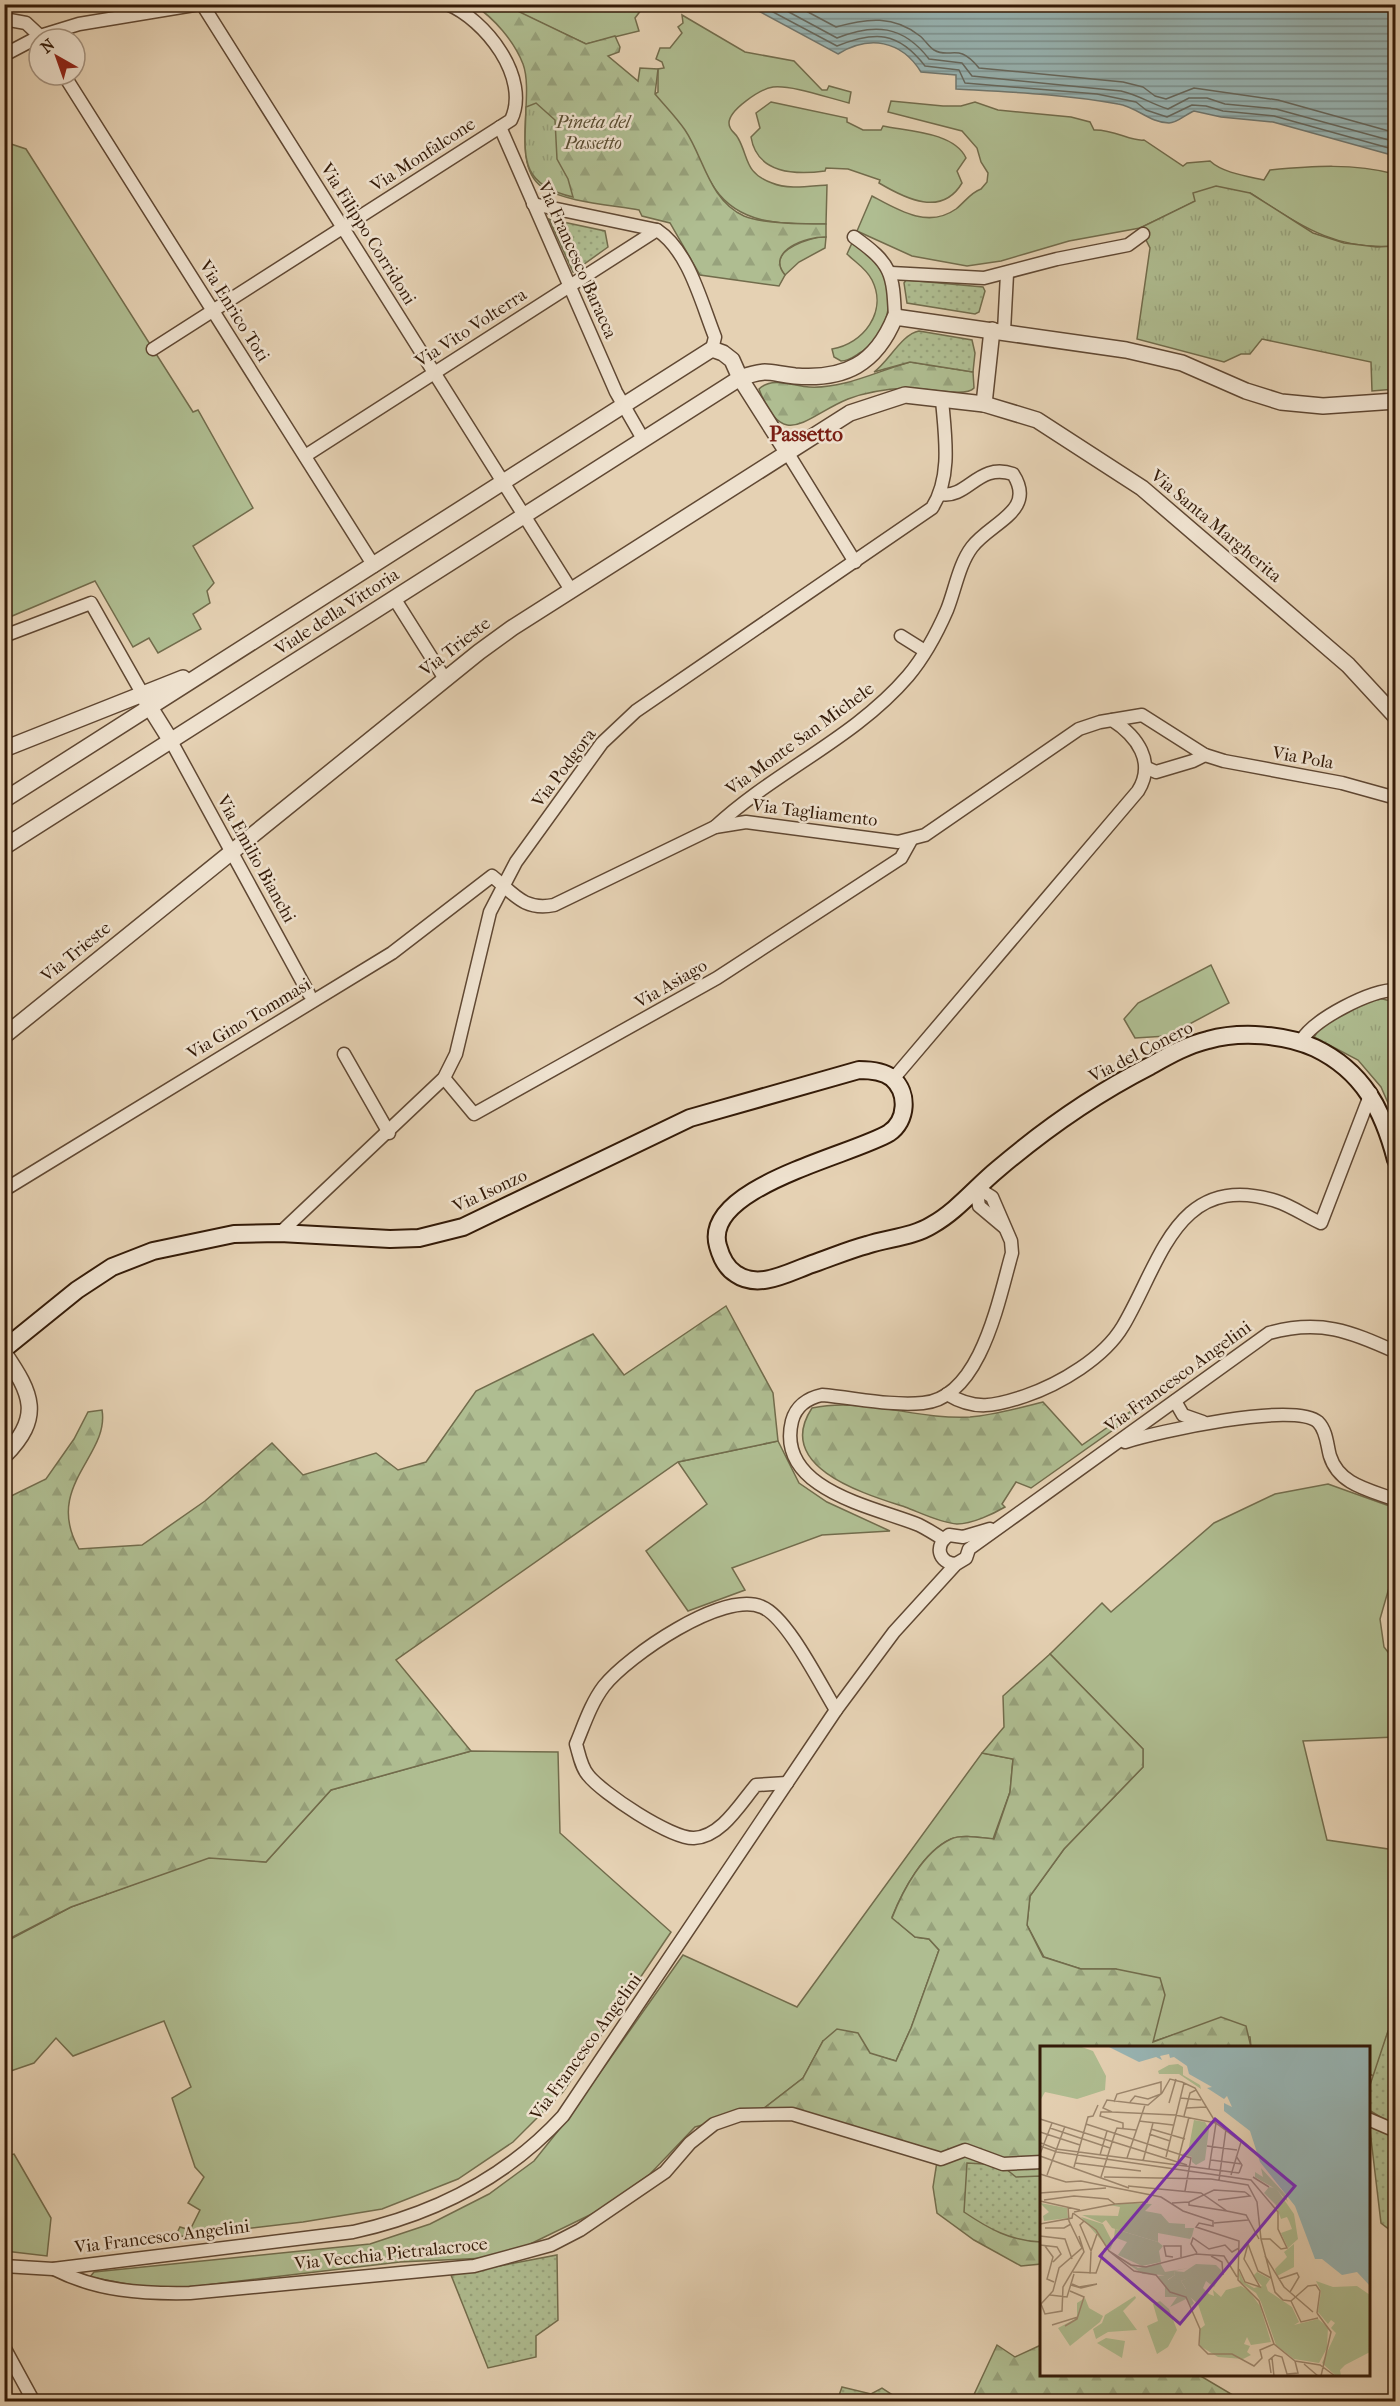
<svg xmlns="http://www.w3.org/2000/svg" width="1400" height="2406" viewBox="0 0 1400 2406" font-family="'IM FELL French Canon',serif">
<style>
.grass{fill:#afbd91;stroke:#726c4c;stroke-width:1.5}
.forest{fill:url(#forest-firs);stroke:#726c4c;stroke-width:1.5}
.park{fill:url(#park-tufts);stroke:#726c4c;stroke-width:1.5}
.garden{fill:url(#garden-dots);stroke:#726c4c;stroke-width:1.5}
.water{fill:url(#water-rules);stroke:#70776f;stroke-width:1.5}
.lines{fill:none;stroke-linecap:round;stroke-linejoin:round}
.shore{stroke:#66685e;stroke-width:1.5}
.minor-casing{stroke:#604833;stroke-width:15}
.tertiary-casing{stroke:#604833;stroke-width:18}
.secondary-casing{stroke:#341b08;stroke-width:20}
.minor{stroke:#eee1ce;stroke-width:12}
.tertiary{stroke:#eee1ce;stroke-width:15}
.secondary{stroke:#eee1ce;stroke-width:16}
.labels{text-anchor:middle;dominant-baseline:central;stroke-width:5;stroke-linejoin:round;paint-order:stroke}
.park-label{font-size:18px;font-style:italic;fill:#594c31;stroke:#eee1ce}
.street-label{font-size:18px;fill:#341b08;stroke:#eee1ce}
.quarter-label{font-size:21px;font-weight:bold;fill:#7a1f14;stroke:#eee1ce}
.inset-road{fill:none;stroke:#9e886f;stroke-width:1.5}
.view{fill:#7b2cbf;fill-opacity:0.15;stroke:#7b2cbf;stroke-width:3}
.inset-edge{fill:none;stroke:#341b08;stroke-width:3}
</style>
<defs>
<pattern id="forest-firs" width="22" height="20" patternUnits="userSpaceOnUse" patternTransform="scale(1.5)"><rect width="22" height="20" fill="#afbd91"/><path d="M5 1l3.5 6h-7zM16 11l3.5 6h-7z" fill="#97a27c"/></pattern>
<pattern id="park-tufts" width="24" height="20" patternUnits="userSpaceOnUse" patternTransform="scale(1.5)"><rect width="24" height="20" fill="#afbd91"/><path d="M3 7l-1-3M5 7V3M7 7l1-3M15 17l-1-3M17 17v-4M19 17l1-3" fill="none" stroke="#97a27c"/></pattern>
<pattern id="garden-dots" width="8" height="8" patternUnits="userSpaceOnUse" patternTransform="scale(1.5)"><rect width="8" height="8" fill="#afbd91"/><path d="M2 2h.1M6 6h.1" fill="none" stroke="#97a27c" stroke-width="1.8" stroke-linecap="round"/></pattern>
<pattern id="water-rules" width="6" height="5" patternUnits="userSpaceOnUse" patternTransform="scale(1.5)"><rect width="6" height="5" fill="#98b5b4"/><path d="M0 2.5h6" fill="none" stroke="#7d9290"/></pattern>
</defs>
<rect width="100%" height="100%" fill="#e5d1b3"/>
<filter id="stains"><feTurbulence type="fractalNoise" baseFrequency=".00333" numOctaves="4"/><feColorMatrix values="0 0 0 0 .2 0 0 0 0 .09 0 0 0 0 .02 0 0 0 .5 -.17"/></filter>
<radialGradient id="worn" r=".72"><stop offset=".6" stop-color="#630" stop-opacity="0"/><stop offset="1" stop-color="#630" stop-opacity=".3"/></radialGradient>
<!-- grass -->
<g class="grass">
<path d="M503,5h142l-10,13 4,13 -53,13z"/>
<path d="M682,15l63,37 49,9 28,29h5l2,-4 22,6 -2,11c-21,-5 -56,-18 -76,-16 -13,2 -44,23 -44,36 0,8 6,9 9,15 11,19 6,35 34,45 16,7 38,3 55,2l-1,39c-42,0 -85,2 -111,-35l-60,-95 3,-2v-23l6,-1 -2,-6 -6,-3 4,-11h10l12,-15 -4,-6 5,-4z"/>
<path d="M891,101l52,5h18l14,-4 23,8 73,7 19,5 4,8c19,-1 38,12 50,10l39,26 4,-3 23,-2c13,12 36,15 54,19l6,-10c43,-4 83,-7 125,4v72c-61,5 -96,-22 -145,-53l-54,8 -56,27 -71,13 -68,20 -34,5 -55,-10 -55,-25 15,-35c26,14 56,33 84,13 9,-7 14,-16 25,-20l6,-7 1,-9 -7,-11 -4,-14 -15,-17 -74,-19z"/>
<path d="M771,102l76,16v4l16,8h18l2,-4c24,5 71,6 83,32l-9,13 5,12c-20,34 -56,16 -83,0l1,-3 -32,-11 -22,-1 -1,3c-30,4 -68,3 -74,-34l9,-9 -4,-15z"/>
<path d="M5,142l21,7 167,263 5,-2 55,98 -60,38 21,37 -7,8 3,12 -17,11 8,15 -43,24 -9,-15 -16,9 -38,-66 -90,38v-44l3,-2 -4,-9z"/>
<path d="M819,237h7l-1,11 -26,14 -14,13c-19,-22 16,-34 34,-38z"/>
<path d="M852,243c10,4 15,10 22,18 25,28 17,74 -16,93 -6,4 -11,7 -17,7l-7,-4 -2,-8c31,-5 56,-37 40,-69 -6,-12 -16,-17 -25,-26z"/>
<path d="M1211,965l18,38 -62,33 -32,2 -11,-19 14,-16z"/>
<path d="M778,1441l21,42 28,19 63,29 -68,4 -90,33 13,22 -57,21 -42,-60 61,-47 -29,-42z"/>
<path d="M1328,1484l67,24v59l-15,52 4,28 11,14v76l-92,4 24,99 68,10v185l-7,-3 -14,44 -5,-2 -1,-26 -117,-1 -1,-10 -74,-3 -24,8 4,-16 -40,-57h-35l-37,-12 -17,-32 3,-29 34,-47 79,-82v-18l-93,-95 52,-51 9,9 103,-89 61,-29z"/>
<path d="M471,1751l87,1 2,81 111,99 -108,160 -50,50 -55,37 -76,30 -79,13 -128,15 5,-10 10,3 10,-20 -12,-7 16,-26 -9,-10 -23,-69 19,-11 -27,-66 -91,35 -17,-18 -22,25 -29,10v-131l66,-35 138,-50 57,5 65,-72z"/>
<path d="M982,1753l31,6 -3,33 -17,47c-11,-1 -31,-5 -42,0 -28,13 -48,51 -59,78l23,20 14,2 10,11 -28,78 -15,33 -73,-20 -20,37 -40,31 -68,18 -45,47 -52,37 -74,36 -38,11 -86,4 -202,24 -44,3 -64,-12 4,-5 276,-28 60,-20 59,-30 45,-33 32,-40 117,-166 114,52z"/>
<path d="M14,2154l37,64 -4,38 -42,-5v-95z"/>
</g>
<!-- forest -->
<g class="forest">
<path d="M503,4l83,40 29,-8 5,11 -1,5 -11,4 30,25 2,-13 18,1 -3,25c10,12 21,23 30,36 19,28 24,70 59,86 19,8 60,8 82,8v13c-19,-1 -61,14 -41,38l-6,11 -79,-11 -30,-52 -28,-7 -3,-6c-27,-5 -75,-8 -97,-23 -32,-22 -7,-91 -19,-123 -9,-23 -29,-46 -49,-59z"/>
<path d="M910,362l63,10 1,16c-8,10 -53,-1 -67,0 -20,1 -41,4 -59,11 -42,17 -65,54 -89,-10 13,-13 35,-3 50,-2 35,2 68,-16 101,-25z"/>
<path d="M726,1306l47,87 5,48 -100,21 -282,198 75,91 -140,39 -65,72 -57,-4 -138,49 -66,34v-442l41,-20 28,-40 14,-27 14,-2c8,46 -59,76 -23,139l63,-4 63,-44 67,-58 31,32 73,-22 22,17 28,-8 50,-71 117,-57 31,41z"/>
<path d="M1043,1402l39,43 52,-36 3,4 -106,75 -15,-6 -14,22 3,3c-12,7 -33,17 -48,17 -16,-1 -36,-11 -52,-17 -40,-13 -132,-40 -93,-99 53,-11 105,12 158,9 24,-2 49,-9 73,-15z"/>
<path d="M1050,1654l93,95v18l-79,82 -34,47 -3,29 16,32 38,12h35l44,9 5,17 -12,47 68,-25 25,9 5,21 -209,1 -1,216 -20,2 -47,-26 -37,-27 -4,-26 5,-32 -175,-46 40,-31 20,-37 14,-12 21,4 12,20 26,8 15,-33 28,-78 -10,-11 -14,-2 -23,-19c11,-28 31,-66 59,-79 11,-5 31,-1 43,0l16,-47 3,-33 -31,-6 22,-26 -1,-31z"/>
<path d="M997,2345l18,12 26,-12 1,29 157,1 44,26h-272z"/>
</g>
<!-- park -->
<g class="park">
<path d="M536,103l19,17 2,39 11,20 5,18c-56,-13 -48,-42 -47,-90z"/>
<path d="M1216,186l34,7 63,40 31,10 33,4 18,-1v143l-23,2 -1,-29 -109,-23 -12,15h-9l-17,8 -87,-23 13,-91 -10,-20 55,-27 -2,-8z"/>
<path d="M1374,997l17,4 -1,18 6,23 -1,77 -14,-32 -23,-27 -44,-23 10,-15z"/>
</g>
<!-- garden -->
<g class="garden">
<path d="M549,219l56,12 3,16 -35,25z"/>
<path d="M906,280l77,7 2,4 -6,21 -4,2 -68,-11 -3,-20z"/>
<path d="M919,331l53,9 3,13 -2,19 -63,-10 -36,10c15,-11 28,-38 45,-41z"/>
<path d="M1388,2031l7,4v91l-26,-16 -1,-19z"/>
<path d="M1369,2122l26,15v97l-14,-11z"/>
<path d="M967,2163l34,2 15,12 25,-1v66c-30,-1 -52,-13 -77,-30z"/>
<path d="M557,2255l1,65 -22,16v21l-48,11 -37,-93z"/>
<path d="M842,2387l29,7 11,-6 20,13h-65z"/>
</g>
<!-- water -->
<path class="water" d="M751,5h644v151l-122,-34 -52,-5 -27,-6c-8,3 -17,12 -25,12 -19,0 -32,-16 -51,-19 -53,-10 -108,-12 -162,-15v-14l-35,-3c-20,-32 -52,-37 -83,-18l-85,-46z"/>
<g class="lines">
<!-- shore -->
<g class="shore">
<path d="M758,4l79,42c38,-15 61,-15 88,20l34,4 6,13 132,11 39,8 10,8 21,7 25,-12 14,1 17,5 51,5 122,34"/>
<path d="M774,4l63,34c37,-15 66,-13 92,21l33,4 10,13 149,15c18,4 30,13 47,18l21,-11h18l18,6 51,5 120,33"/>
<path d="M793,4l43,23c31,-9 58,-12 84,9 5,4 9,11 14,14 17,10 23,-9 45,18l144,14 20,5 12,9 11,3 28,-11 84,12 118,33"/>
</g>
<!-- minor casing -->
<g class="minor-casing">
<g id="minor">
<path d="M202,4l369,586"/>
<path d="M4,19l22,4 14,13 39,-12 121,-20"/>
<path d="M4,55l36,-19 1,3"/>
<path d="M64,75l310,491"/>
<path d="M500,127l116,265 27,47"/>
<path d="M533,204l124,26c32,21 44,72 58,107l-3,12"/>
<path d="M854,237c38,27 39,36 41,80"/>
<path d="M891,273l93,5 73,-19 71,-14 15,-11"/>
<path d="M1004,331l3,-57"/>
<path d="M153,349l358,-229c20,-42 -26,-101 -64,-116"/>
<path d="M787,452l68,110"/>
<path d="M305,456l352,-226"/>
<path d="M394,598l51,81"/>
<path d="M4,636l87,-33 51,90"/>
<path d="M901,636l24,15"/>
<path d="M171,741l138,253"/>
<path d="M1147,768l9,4 37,-11 12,-6"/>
<path d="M715,827c60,-56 139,-88 193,-151 16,-19 29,-43 39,-66 8,-20 12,-46 25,-63 19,-25 65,-36 41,-73 -35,-12 -45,25 -72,20"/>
<path d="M1301,1041c13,-22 69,-51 95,-51"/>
<path d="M344,1054l45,79"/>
<path d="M444,1078l30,36 243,-136 184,-120 10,-18"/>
<path d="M893,1079l245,-288c18,-29 -1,-55 -26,-71"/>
<path d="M976,1187l3,19 25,21"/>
<path d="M4,1190l388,-237 100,-77c22,18 32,35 62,29l161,-78 31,-5 152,20 27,-7 154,-106 21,-7 42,-7 63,40 19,6 118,22 54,15"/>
<path d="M280,1233l164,-155 12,-24 34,-142 14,-27 12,-23 86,-119 34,-32 296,-203c20,-31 13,-73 10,-108"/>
<path d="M947,1394c28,17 48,12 78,2 35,-12 79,-38 98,-70 38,-64 54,-156 153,-125 16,5 31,16 45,22l50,-130"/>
<path d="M1175,1401l8,14 20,7"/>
<path d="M1125,1442c31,-10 170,-41 193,-20 9,9 9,24 12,34 9,29 40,34 66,44"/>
<path d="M943,1539c-8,-5 -16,-10 -24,-14 -44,-18 -144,-35 -127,-104 4,-15 16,-23 30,-26 34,3 68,11 101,8 58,-5 76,-105 89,-150l-1,-12 -19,-44 -16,-10"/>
<path d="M956,1564c-18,-1 -22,-19 -7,-29l14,2 27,-8"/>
<path d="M787,1783l-31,2c-16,19 -35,52 -62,53 -23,1 -92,-45 -106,-63 -7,-8 -9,-21 -12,-31 8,-19 15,-41 28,-58 24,-30 119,-96 158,-79 25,10 58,77 74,103"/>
<path d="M1368,2119l28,12"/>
<path d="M4,2266l49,3 300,-37c82,-18 153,-54 210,-116l273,-406 58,-78 62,-68 10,-6 3,-9 300,-216c51,-14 81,-2 127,19"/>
<path d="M54,2269c43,22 88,25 136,24l284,-27 77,-21 29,-15 85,-58 25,-29 24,-19 26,-9 52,-1 149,45 24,-9 38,14 39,-2"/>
<path d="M4,2347l30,55"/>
</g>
</g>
<!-- tertiary casing -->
<g class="tertiary-casing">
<g id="tertiary">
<path d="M984,404l8,-74"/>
<path d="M146,701l25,40"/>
<path d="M4,749l179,-71"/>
<path d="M4,800l708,-451 11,4 9,7 8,18 47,74"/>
<path d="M4,847l736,-469c28,-10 28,-5 55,-2 50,4 81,-12 100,-59l231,33 56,13 64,28 35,11 42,4 73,-5"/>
<path d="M4,1036l475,-384 33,-24 338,-215 55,-18 79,9 53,16 105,68 206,177 48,52"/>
<path d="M4,1353c28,41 39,64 0,103"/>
</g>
</g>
<!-- secondary casing -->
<g class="secondary-casing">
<path id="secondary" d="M4,1349l73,-59 35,-23 41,-16 81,-17 46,-1 110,6 29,-1 44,-11 227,-109 169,-48c11,0 24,1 33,8 17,15 15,43 -3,55 -36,22 -188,54 -171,113 3,11 8,22 18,28 23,16 53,-2 76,-10 18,-6 36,-14 55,-19 21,-7 46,-8 65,-20 25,-14 44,-38 66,-56 47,-40 97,-75 152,-103 18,-10 37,-21 58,-26 32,-9 77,-6 107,8 48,23 68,62 81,112"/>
</g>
<!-- minor -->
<use href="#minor" class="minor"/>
<!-- tertiary -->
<use href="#tertiary" class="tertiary"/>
<!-- secondary -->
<use href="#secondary" class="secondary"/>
</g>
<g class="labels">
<!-- park labels -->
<g class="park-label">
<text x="593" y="122">Pineta del<tspan x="593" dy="21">Passetto</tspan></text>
</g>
<!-- street labels -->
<g class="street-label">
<text transform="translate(423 155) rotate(-33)">Via Monfalcone</text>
<text transform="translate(368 234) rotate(58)">Via Filippo Corridoni</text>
<text transform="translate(577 260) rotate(66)">Via Francesco Baracca</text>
<text transform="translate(234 311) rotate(58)">Via Enrico Toti</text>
<text transform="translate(471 328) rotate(-33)">Via Vito Volterra</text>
<text transform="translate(1216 526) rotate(40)">Via Santa Margherita</text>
<text transform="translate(337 612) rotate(-33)">Viale della Vittoria</text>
<text transform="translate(455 647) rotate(-38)">Via Trieste</text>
<text transform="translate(800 739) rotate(-36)">Via Monte San Michele</text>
<text transform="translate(1303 758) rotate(10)">Via Pola</text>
<text transform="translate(564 768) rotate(-53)">Via Podgora</text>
<text transform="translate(815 813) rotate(7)">Via Tagliamento</text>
<text transform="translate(256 859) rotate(61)">Via Emilio Bianchi</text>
<text transform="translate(76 952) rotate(-39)">Via Trieste</text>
<text transform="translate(671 984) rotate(-30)">Via Asiago</text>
<text transform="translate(249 1019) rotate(-31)">Via Gino Tommasi</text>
<text transform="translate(1141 1052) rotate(-27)">Via del Conero</text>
<text transform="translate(490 1191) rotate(-25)">Via Isonzo</text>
<text transform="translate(1178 1377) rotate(-36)">Via Francesco Angelini</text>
<text transform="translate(586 2047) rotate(-54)">Via Francesco Angelini</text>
<text transform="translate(162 2237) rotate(-7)">Via Francesco Angelini</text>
<text transform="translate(391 2254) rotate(-6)">Via Vecchia Pietralacroce</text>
</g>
<!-- quarter labels -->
<g class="quarter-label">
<text x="806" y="434">Passetto</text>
</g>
</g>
<!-- overview -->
<g transform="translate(1040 2046)">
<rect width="330" height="330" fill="#e5d1b3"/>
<path d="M138,18l5,3v8l17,10 1,4 -22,-15h-20l-1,-3 11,-6zM154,74l11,2 4,7 -4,31 -9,5 -4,-3v-5l-10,-3 6,-2zM221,122l24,26 3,8 -11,-12 -22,-13v-5l8,5zM41,171l22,7 10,19 -3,7zM75,183l43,13 5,4 -4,5 2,11 -19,4 -24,-11 9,-13 -13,-5zM254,198v23l-17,9 -2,-7 12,-12 -3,-5zM71,207l27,15 22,-5 5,9 24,-4 -15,3 1,4 -8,5 -3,-5 -21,-1zM156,218l20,1 7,7 -9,15 -8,-6 -3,7 6,6 5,2 -1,-6 8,7 5,-7 15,-4 8,5 11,15 11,36 -20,3 -4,-8 -3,7 6,2 -3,6 4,3 -8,4 -25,-2 -18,-11v-17l5,-4 -7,-21 -15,-13 3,-2 -5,-8 15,-7zM198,223l6,13 10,6 8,-2 -9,-10 4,-4 13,7 -4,6 2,6 24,16 7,15 -5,3 24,-6 10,8 -1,21 -8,15 -25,-4 -18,-14 -15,-43 -5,-9 -16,-11zM95,250l1,2 -13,13 14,19 -29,2 -12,7 -3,-10 9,-6 3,-8zM45,252l4,10 14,8 -3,6 -30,24 -12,-18 19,-10v-15z" fill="#afbd91"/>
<path d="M92,157l20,1 -7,7 16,3 8,9 16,1v4h9l-2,8 -2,3 -32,-6v9l-46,-14 -6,-8 -4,3 -20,-8 36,1 2,-9 -11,-2zM156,218v11l-15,6 13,22 -3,3 -5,-7 -16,8 7,-10h-12v-10l-7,-11 8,-1 2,5 7,-5 -1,-4 10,1zM276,235l17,6 24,-1 13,9v57l-25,13 -5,5 1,6h-5l-14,-13 14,-30 -5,-5 4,-5 -4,-3 -3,4 -10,-12 3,-21zM120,255l9,8 8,21 -9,17 -11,7 -10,-28 11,-5 -5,-17zM66,292l19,3 -3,17 -25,-15z" fill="#afbd91"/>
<path d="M0,0h39l14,5 13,25 -1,14 -28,9 -32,-7 -5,9zM229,141l7,1 18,26 4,25 -10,9 -7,-15 11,-4 -3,-8 -2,-4 -6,2 -5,-14 -12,-12zM0,157l27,5 1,10 -24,3 -1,-5 6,-4z" fill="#afbd91"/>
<path d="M67,0h263v240l-13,-14 -15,3 -20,-16h-7l-20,-53 -35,-44 -10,-31 -26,-20v-8l8,4 -5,-11 -3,3 -17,-11 5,-1 -23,-13 -2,-8 -13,-9 -4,1 -1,-4 -9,2 2,4 -6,-3 -17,5z" fill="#98b5b4"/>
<path class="inset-road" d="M140,52l21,2M74,56l3,-8 44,-12v12l-13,5 -13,-3 -5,6M129,57l7,-24M146,62l20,-1M72,66l63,3 41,8 -7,46M144,70l6,-23 6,-3M0,73l147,46M99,75l34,4M46,78l105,34 -6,33M10,82l60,20M83,82v-5l-23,-7 1,-4h11l-9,-4 4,-8 41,5 14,-12 8,-14 12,3 13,6 21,35 25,19 -10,33M111,83l34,10M0,86l40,13M75,87l2,-5 19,2M109,88l21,7M1,97l15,6 183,24M0,100l17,6 194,28 27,32v17l9,19 -6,1 -11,-10h-9M167,100l30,4M0,108l12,-31M60,109l7,-24M0,110l89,32M196,110l6,9 -3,8M126,111l18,-74M87,112l18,-53M171,114l31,4M103,115l10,-38M138,115l11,-44M35,117l66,8M34,121l14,-50 5,-1 5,-11M0,128l26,8 15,-1 80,16 22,14 30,10v5l-14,-3 -3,4 43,14 -1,39 21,21 15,43 21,17 25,4 15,11M7,129l18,-49M61,131l14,-44M64,131l107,2 37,6 9,17 4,37 14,53 8,8 8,1M213,131l16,10M179,134l7,-51M88,140l73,7 26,18 19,4 13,24M0,147l66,-5M4,154l30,-4 34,3 7,5M178,154l32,-4 -5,-4M0,155l40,9M149,156v3l38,6M132,157l17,-1 25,-12 31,2M28,161l1,14 13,27 -23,20 -6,23 -12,13 4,10 17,-3 1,-24 21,-35 -5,-16M34,166l41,-8 32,-2 3,-6M33,167l23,17 13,21 22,14 15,2 50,-13 28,2 13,21M44,175l-4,4 11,26 6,-17M174,177l34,-3M0,178l32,-6 1,-5M5,182h19l7,-4M0,190l25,3 7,20M208,198l10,27 13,7M0,199l17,2 4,7 -8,8M5,200l8,11 -6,22 7,3M69,205l25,20 22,4 14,17 16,5 14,32 -1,16 9,9h24l22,12 8,-8 -2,-8 14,-6M157,207l-6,-9 2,-6 16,11 16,-4 7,7 7,-4M171,210l11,6 1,13M225,210l19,31 29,25M133,211l-7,-1 -2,-10h17v11M199,223l6,13 15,5 -16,-28 4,-15M33,226l23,1 9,-25M50,228l1,-22M239,233l18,-6 2,4 -9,15M31,239l10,3 16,-4 -18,3 -7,-3M10,249l17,2 7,-23M251,255l17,-15 8,-1 4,6 -3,22M251,255l10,21 17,-4M277,267l14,19 -10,44M12,279l26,-8M25,280l12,-7 7,-22 -14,-6M232,312l2,18M264,318l14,12M231,327l-2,-13 6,-5 7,2 5,17 11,-1 -3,-12"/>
<path class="view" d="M175,73l80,67 -115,138 -80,-68z"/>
<rect width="330" height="330" class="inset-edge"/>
</g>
<!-- margin -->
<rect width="1400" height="2406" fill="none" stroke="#e5d1b3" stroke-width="24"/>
<rect x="6" y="6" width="1388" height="2394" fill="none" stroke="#341b08" stroke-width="3"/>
<rect x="12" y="12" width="1376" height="2382" fill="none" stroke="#341b08" stroke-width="1.5"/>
<!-- north arrow -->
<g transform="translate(57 57) rotate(320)"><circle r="28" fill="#eee1ce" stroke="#a4927f" stroke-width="1.5"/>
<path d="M0-4.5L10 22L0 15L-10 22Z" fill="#8f2418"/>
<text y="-9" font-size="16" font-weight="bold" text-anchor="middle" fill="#341b08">N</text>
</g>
<rect width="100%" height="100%" filter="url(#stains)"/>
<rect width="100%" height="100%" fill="url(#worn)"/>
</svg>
